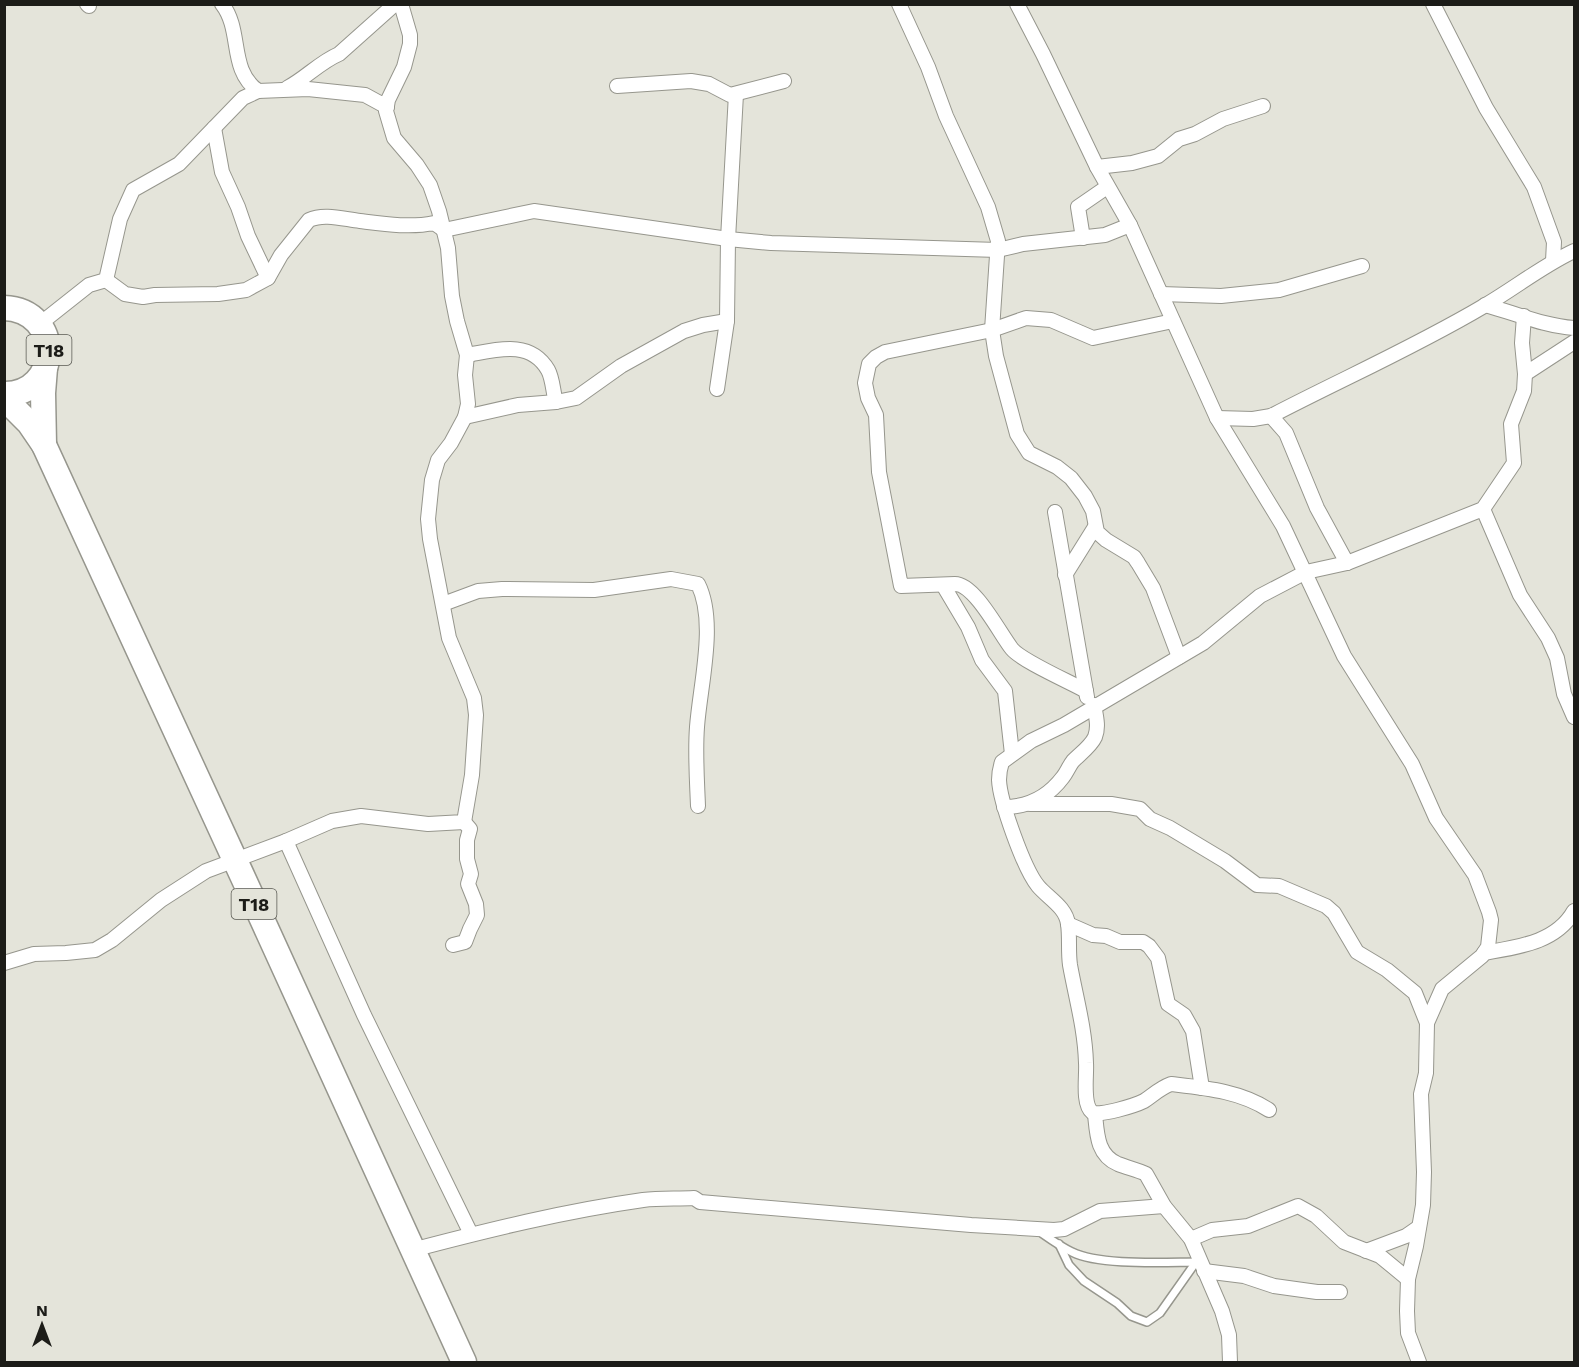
<svg xmlns="http://www.w3.org/2000/svg" width="1579" height="1367" viewBox="0 0 1579 1367" font-family="'Work Sans',sans-serif">
<style>
.lines{fill:none;stroke-linecap:round;stroke-linejoin:round}
.lane-casing{stroke:#96968d;stroke-width:10}
.street-casing{stroke:#96968d;stroke-width:16}
.highway-casing{stroke:#96968d;stroke-width:27}
.lane{stroke:#fff;stroke-width:7}
.street{stroke:#fff;stroke-width:14}
.highway{stroke:#fff;stroke-width:24}
.labels{text-anchor:middle;dominant-baseline:central;stroke-width:5;stroke-linejoin:round;paint-order:stroke}
.shield{fill:#e4e4da;stroke:#585852;stroke-width:1.5}
.shield-label{font-size:18px;font-weight:bold;fill:#1c1c18}
</style>
<rect width="100%" height="100%" fill="#e4e4da"/>
<g class="lines">
<!-- lane casing -->
<g class="lane-casing">
<g id="lane">
<path d="M1040,1232c10,7 21,15 32,20 28,14 94,10 127,10"/>
<path d="M1059,1244l10,21 15,16 33,22 14,13 16,6 13,-9 36,-51"/>
</g>
</g>
<!-- street casing -->
<g class="street-casing">
<g id="street">
<path d="M87,4l2,2"/>
<path d="M222,4c21,27 6,65 36,87l50,-2 57,6 22,12"/>
<path d="M899,4l29,63 18,49 42,91 10,34 -6,89 4,26 21,78 12,19 28,14 14,11 14,18 8,15 4,21 9,8 28,17 4,6 15,25 26,69"/>
<path d="M1017,4l26,50 54,113 33,58 87,193 66,108 61,130 68,108 24,54 39,57 14,37 2,8 -3,27 -6,9 -40,33 -15,34 -1,50 -5,21 3,78 -1,33 -7,41 -8,33 -1,32 1,22 11,29"/>
<path d="M1433,4l53,104 48,79 20,55 -1,19"/>
<path d="M617,86l74,-5 18,3 21,11 54,-14"/>
<path d="M287,88c19,-10 33,-26 52,-34l56,-50"/>
<path d="M214,128l8,44 16,35 10,29 20,42"/>
<path d="M1097,167l35,-4 26,-7 21,-17 16,-5 28,-15 40,-13"/>
<path d="M1083,238l-5,-31 29,-20"/>
<path d="M106,280l19,14 18,3 12,-2 63,-1 28,-4 22,-12 13,-23 28,-35c15,-7 34,-1 51,1 24,3 50,7 74,2l10,7 90,-19 194,28 43,4 227,7 25,-6 82,-9 25,-10"/>
<path d="M1161,294l60,2 58,-6 83,-24"/>
<path d="M1485,305c30,8 59,21 89,23"/>
<path d="M41,323l48,-38 17,-5 14,-61 13,-29 46,-26 64,-66 15,-7"/>
<path d="M467,355c29,-5 63,-16 81,15 5,9 5,23 8,32"/>
<path d="M1525,374l49,-32"/>
<path d="M717,389l10,-68 1,-82 8,-145"/>
<path d="M1271,416l15,17 31,75 30,55"/>
<path d="M465,417l53,-12 38,-3 20,-4 45,-32 63,-35 19,-6 24,-4"/>
<path d="M1217,418l36,1 18,-3c71,-37 144,-69 213,-110 31,-18 58,-40 90,-55"/>
<path d="M1483,509l37,86 28,43 9,20 7,36 10,23"/>
<path d="M1055,512l32,185"/>
<path d="M1065,575l30,-48"/>
<path d="M943,585l25,42 14,33 23,31 7,63"/>
<path d="M443,604l35,-13 24,-2 92,1 77,-11 27,5c19,38 2,101 -1,143 -2,26 0,53 1,79"/>
<path d="M1086,691c-16,-9 -64,-30 -74,-42 -12,-15 -37,-65 -57,-65l-54,2 -22,-114 -3,-57 -8,-17 -3,-15 4,-19 7,-7 9,-5 107,-22 34,-12 25,2 42,18 80,-17"/>
<path d="M1030,804h81l29,5 10,10 20,9 55,33 32,24 22,1 47,20 8,7 23,39 30,18 28,23 12,30"/>
<path d="M1004,807c24,0 44,-10 59,-30 4,-5 6,-11 10,-16 7,-7 18,-15 22,-24 4,-10 1,-21 -1,-32"/>
<path d="M286,841l78,174 107,219"/>
<path d="M1068,924l25,11 13,1 14,6h23l6,4 9,12 10,46 16,11 9,16 9,57"/>
<path d="M453,945l12,-3 5,-13 7,-14 -1,-11 -8,-20 3,-10 -4,-15v-19l3,-11 -6,-7"/>
<path d="M1484,953c33,-6 72,-10 90,-42"/>
<path d="M4,963l30,-9 32,-1 29,-3 17,-10 49,-40 45,-29 80,-30 46,-20 29,-5 67,8 36,-2 8,-47 4,-60 -2,-17 -25,-60 -19,-99 -2,-20 4,-39 6,-20 13,-17 14,-26 3,-13 -3,-29 2,-20 -10,-34 -5,-25 -4,-48 -9,-37 -9,-26 -13,-20 -23,-27 -8,-27 2,-11 16,-33 6,-23v-9l-9,-31"/>
<path d="M1269,1110c-29,-19 -64,-22 -98,-26 -11,4 -18,11 -27,17 -8,4 -45,16 -52,11 -10,-8 -5,-37 -6,-49 -1,-34 -10,-65 -16,-98 -2,-14 0,-27 -2,-41 -2,-17 -20,-26 -30,-38 -14,-17 -38,-84 -39,-106 0,-6 1,-12 3,-18l29,-21 33,-16 139,-82 57,-47 46,-24 41,-9 136,-54 31,-46 -3,-39 13,-33 1,-17 -3,-31 2,-27"/>
<path d="M1095,1114c2,20 2,41 23,50 10,4 20,6 28,10l18,32 27,33 31,72 7,24 1,27"/>
<path d="M1191,1239l21,-9 36,-4 50,-20 18,10 28,26 36,14 28,23"/>
<path d="M412,1250c76,-20 153,-39 231,-50 17,-2 34,-1 51,-2l6,4 271,23 83,5 10,-1 36,-18 64,-5"/>
<path d="M1366,1251l40,-15 13,-9"/>
<path d="M1204,1271l40,5 30,10 43,6h23"/>
</g>
</g>
<!-- highway casing -->
<g class="highway-casing">
<g id="highway">
<path d="M4,308c60,2 57,87 0,86"/>
<path d="M4,398l25,25 15,22c142,305 280,611 420,917"/>
<path d="M44,445l-1,-52 2,-25"/>
</g>
</g>
<!-- lane -->
<use href="#lane" class="lane"/>
<!-- street -->
<use href="#street" class="street"/>
<!-- highway -->
<use href="#highway" class="highway"/>
</g>
<g class="labels">
<!-- shield labels -->
<g class="shield">
<rect x="26.5" y="335" width="45" height="30" rx="4.5"/>
<rect x="231.5" y="889" width="45" height="30" rx="4.5"/>
</g>
<g class="shield-label">
<text x="49" y="350">T18</text>
<text x="254" y="904">T18</text>
</g>
</g>
<!-- border -->
<rect width="1579" height="1367" fill="none" stroke="#1c1c18" stroke-width="12"/>
<!-- north arrow -->
<g transform="translate(42 1325)" stroke="#e4e4da" stroke-width="4.5" paint-order="stroke">
<path d="M0-4.5L10 22L0 15L-10 22Z" fill="#1c1c18"/>
<text y="-9" font-size="16" font-weight="bold" text-anchor="middle" fill="#1c1c18">N</text>
</g>
</svg>
